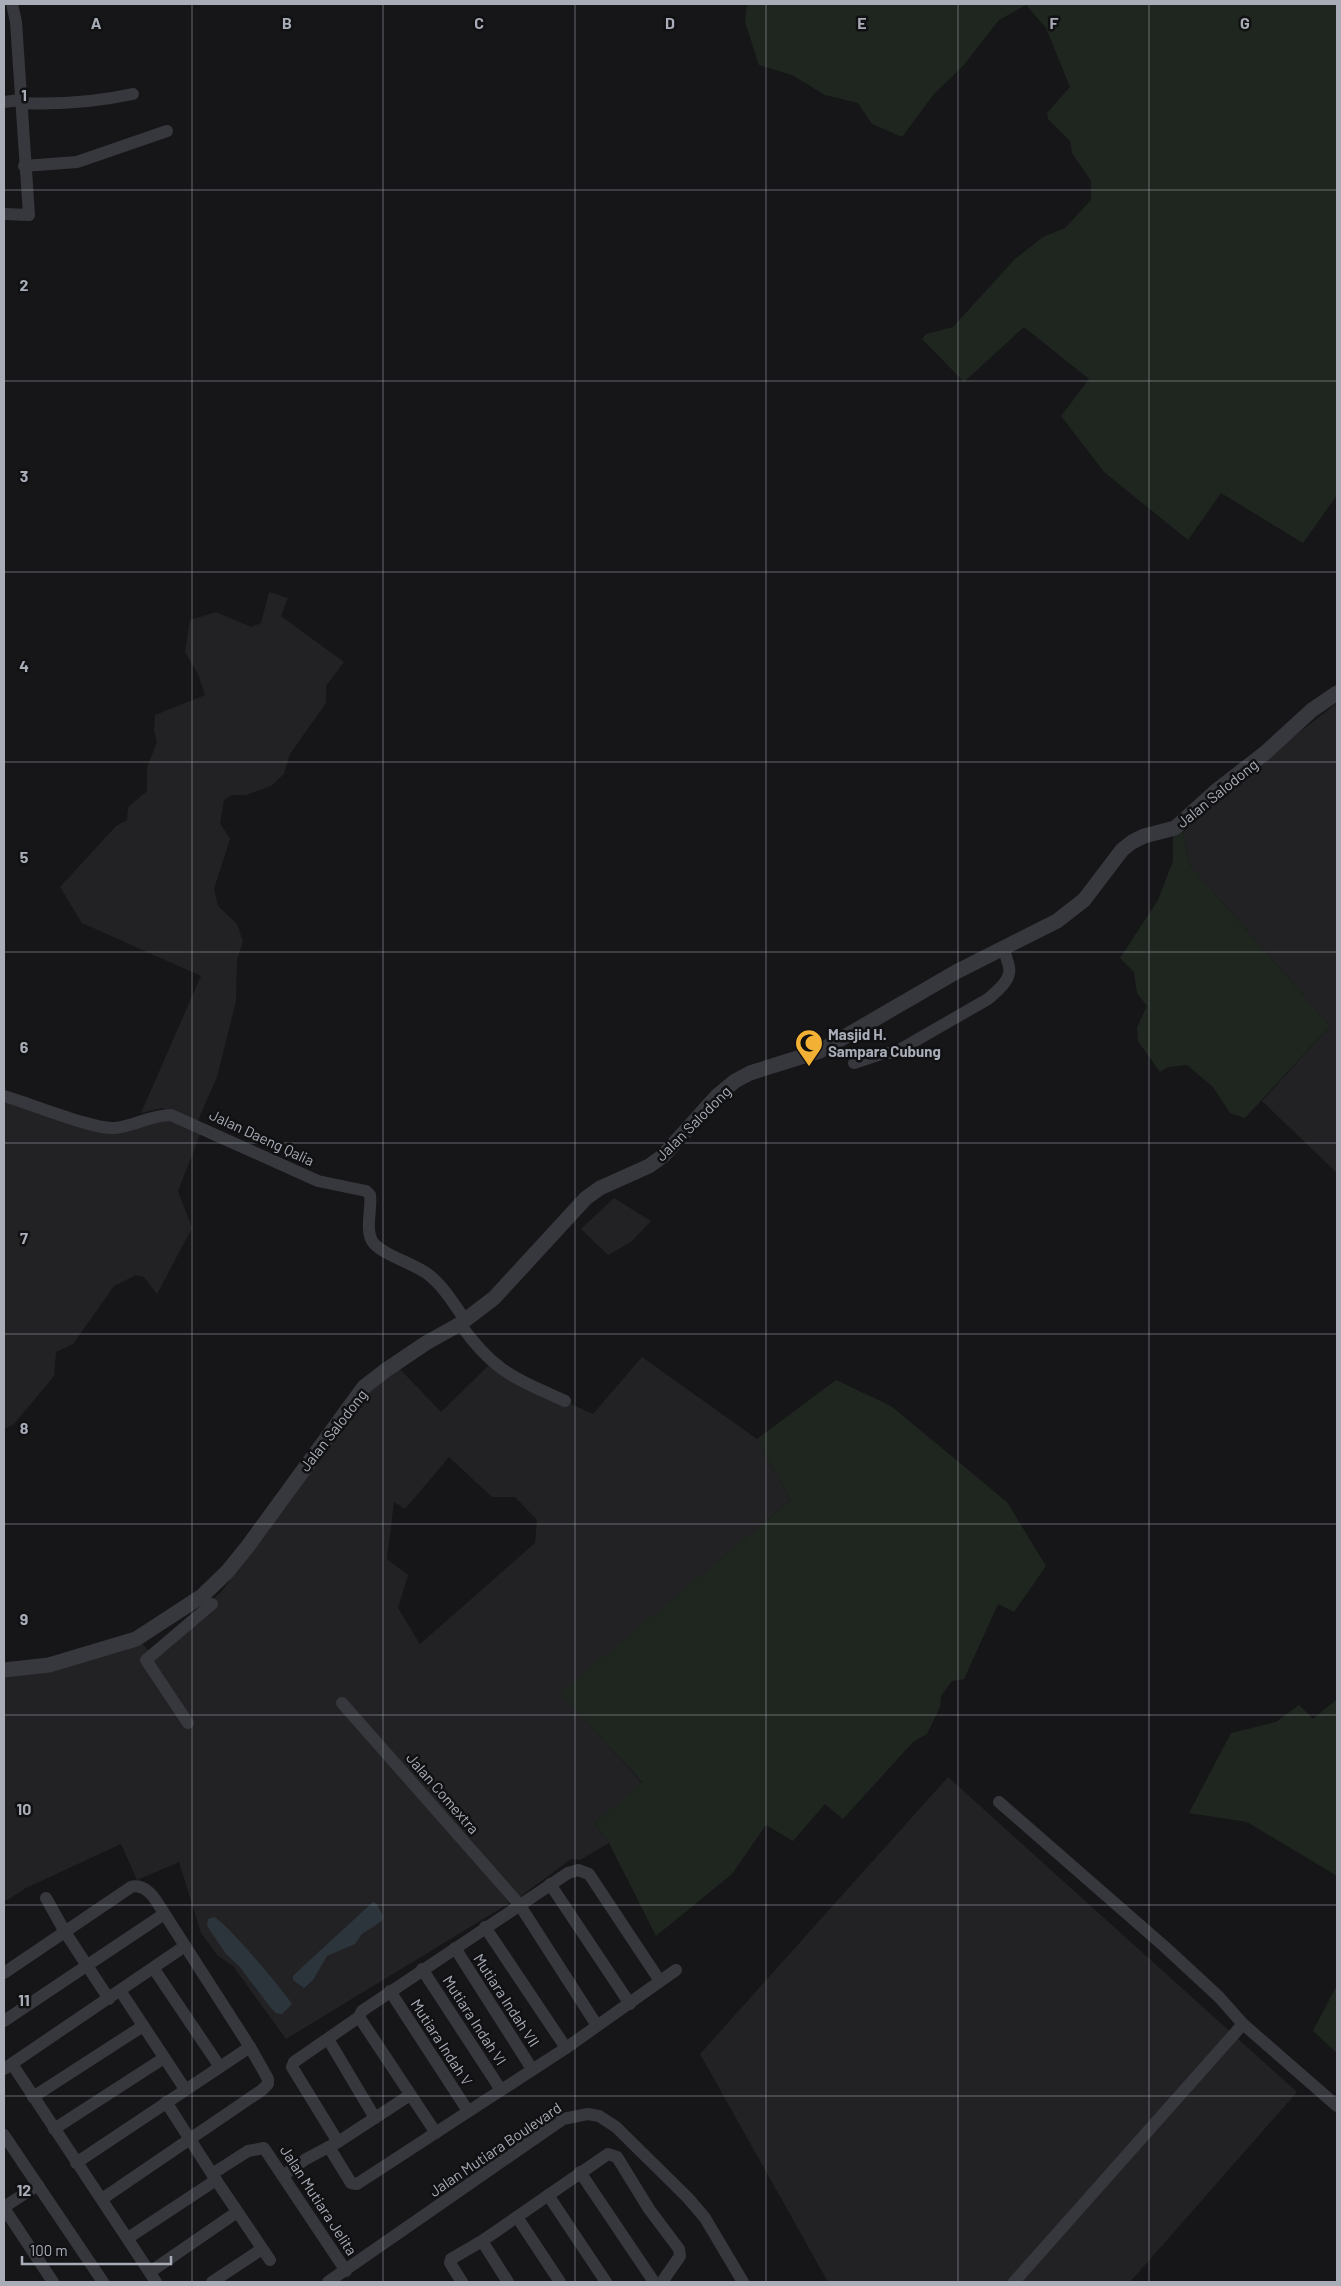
<svg xmlns="http://www.w3.org/2000/svg" width="1341" height="2286" viewBox="0 0 1341 2286" font-family="Barlow,sans-serif">
<style>
.built{fill:#222225;fill-rule:evenodd}
.green{fill:#1e261f}
.water{fill:#2c353c}
.lines{fill:none;stroke-linecap:round;stroke-linejoin:round}
.minor{stroke:#37383d;stroke-width:12}
.tertiary{stroke:#37383d;stroke-width:15}
.grid{fill:none;stroke:#a8adb8;stroke-width:1;stroke-opacity:0.55}
.labels{text-anchor:middle;dominant-baseline:central;stroke-width:5;stroke-linejoin:round;paint-order:stroke}
.street-label{font-size:15px;fill:#a8adb8;stroke:#111113}
.poi-label{font-size:15px;font-weight:bold;fill:#a8adb8;stroke:#111113;text-anchor:start}
.grid-label{font-size:16px;text-anchor:middle;font-weight:bold;fill:#a8adb8;stroke:#111113;stroke-width:5;stroke-linejoin:round;paint-order:stroke}
</style>
<rect width="100%" height="100%" fill="#161618"/>
<!-- built -->
<g class="built">
<path d="M269,592l19,6 -7,18 63,46 -18,24v17l-36,51 -6,20 -13,12 -25,9h-14l-8,5 -4,23 10,16 -16,50 4,17 19,18 6,17 -6,19 -1,41 -19,76 -21,48 -34,-17 -21,5 60,-137 -119,-53 -22,-36 56,-61 11,-6 1,-13 19,-16v-23l10,-26 -3,-11 1,-16 50,-20 -7,-21 -13,-22 5,-32 26,-8 35,15 10,-4z"/>
<path d="M1337,703v470l-75,-72 68,-75 -141,-162 -6,-32 34,-36z"/>
<path d="M4,1100l104,33 58,-14 35,13 -23,59 14,37 -35,66 -13,-17 -8,-2 -22,11 -41,58 -17,8 -2,24 -40,48 -10,5z"/>
<path d="M614,1198l37,23 -20,21 -23,13 -27,-26z"/>
<path d="M642,1357l115,82 34,61 -230,193 81,90 -47,40 14,20 -29,17 -9,-1 -50,37 -235,143 -53,-73 -15,-10 -17,-23 -22,-71 -42,18 -16,-36 -95,44 -22,14v-226l136,-35 9,10 44,-34 29,-26 138,-191 39,-32 42,44 47,-46 105,48zM449,1457l43,40h23l22,23 -2,23 -115,101 -22,-36 10,-33 -21,-16 7,-57 11,7z"/>
<path d="M948,1777l349,315 -167,190h-302l-128,-228z"/>
</g>
<!-- green -->
<g class="green">
<path d="M747,4h590v491l-34,48 -82,-50 -33,47 -84,-68 -43,-56 28,-37 -65,-52 -60,55 -42,-43 4,-5 27,-7 62,-68 28,-22 22,-9 26,-28v-19l-19,-28 -2,-12 -22,-22 -1,-6 23,-26 -24,-59 -20,-23 -27,15 -36,46 -29,28 -32,43 -30,-13 -14,-21 -33,-8 -33,-20 -33,-10 -14,-43z"/>
<path d="M1183,832l6,32 141,162 -85,92 -15,-5 -17,-26 -26,-22 -19,2 -8,5 -22,-31 -1,-14 10,-21 -10,-13 -3,-21 -14,-14 38,-58 15,-39v-25z"/>
<path d="M836,1380l55,26 116,96 39,64 -32,46 -16,-8 -34,75 -12,2 -11,15 -1,11 -13,27 -14,8 -70,77 -18,-15 -32,37 -27,-16 -34,49 -76,62 -47,-93 -14,-20 47,-41 -82,-89 231,-193 -34,-61z"/>
<path d="M1337,1699v177l-90,-54 -58,-9 42,-80 45,-11 23,-17 14,14z"/>
<path d="M1337,1985v68l-24,-22z"/>
</g>
<!-- water -->
<g class="water">
<path d="M373,1902l4,2 6,12 -1,5 -20,13 -7,10 -28,12 -14,24 -9,8 -11,-8v-4l5,-5z"/>
<path d="M214,1917c11,4 70,74 78,87l-10,10 -6,-1 -6,-6 -31,-41 -13,-12 -19,-28 1,-7z"/>
</g>
<g class="lines">
<!-- minor -->
<g class="minor">
<path d="M4,102l16,-2"/>
<path d="M20,103c39,2 75,-1 113,-9"/>
<path d="M24,166l53,-4 90,-31"/>
<path d="M4,214l25,1 -13,-193 -4,-18"/>
<path d="M854,1063l30,-10h10l94,-54c8,-7 24,-19 21,-32 -1,-6 -4,-12 -5,-19"/>
<path d="M4,1096c25,7 90,34 111,32 20,-2 36,-13 56,-13l147,66 48,10 4,4c2,14 -5,33 2,46 9,14 42,22 57,34 15,12 25,29 36,45"/>
<path d="M460,1324c34,48 55,54 105,77"/>
<path d="M342,1703l177,201 77,120"/>
<path d="M188,1723l-42,-63 66,-56"/>
<path d="M999,1802l166,145 54,50 24,27 94,82"/>
<path d="M550,1884l80,120"/>
<path d="M46,1898l19,34 44,67"/>
<path d="M485,1927l81,121"/>
<path d="M455,1948l77,121"/>
<path d="M154,1969l66,98"/>
<path d="M422,1969l79,121"/>
<path d="M4,1973l127,-86c10,-3 18,4 24,12l95,148 18,32v5l-6,6 -160,109"/>
<path d="M390,1991l78,120"/>
<path d="M121,1992l64,97"/>
<path d="M359,2017l77,116"/>
<path d="M4,2021l160,-107"/>
<path d="M328,2039l47,79"/>
<path d="M12,2064l144,218"/>
<path d="M4,2069l181,-123"/>
<path d="M33,2097l110,-71"/>
<path d="M166,2102l50,78"/>
<path d="M54,2129l110,-71"/>
<path d="M4,2135l99,147"/>
<path d="M338,2142l72,-47"/>
<path d="M329,2147l22,36 6,1 209,-136 110,-78"/>
<path d="M76,2163l174,-116"/>
<path d="M580,2172l74,110"/>
<path d="M212,2174l36,-23 16,-3 82,123"/>
<path d="M284,2175l22,-16 32,-17 -46,-75 2,-5 65,-45 3,-6 206,-138 10,-3 11,4 71,107"/>
<path d="M548,2195l58,87"/>
<path d="M4,2207l34,-22"/>
<path d="M4,2208l49,74"/>
<path d="M517,2217l43,65"/>
<path d="M128,2238l88,-58 54,80"/>
<path d="M482,2241l26,41"/>
<path d="M150,2272l87,-60"/>
<path d="M212,2282l50,-33"/>
<path d="M328,2282l235,-163 25,-5 11,2 17,11 72,71 17,20 38,64"/>
<path d="M462,2282l-12,-19 1,-4 31,-18 126,-87 9,3 32,52 30,40 1,7 -18,26"/>
<path d="M1014,2282l229,-258"/>
</g>
<!-- tertiary -->
<path class="tertiary" d="M4,1670l45,-5 87,-26 66,-43 25,-24 21,-26 116,-159 22,-17 40,-27 34,-19 34,-26 92,-100 14,-10 49,-22 14,-10 54,-60 18,-15 15,-8 70,-22 136,-79 101,-51 27,-21 38,-50 10,-8 12,-6 31,-8 41,-37 49,-38 47,-43 25,-17"/>
</g>
<!-- grid -->
<path class="grid" d="M192,4v2278M383,4v2278M575,4v2278M766,4v2278M958,4v2278M1149,4v2278M4,190h1333M4,381h1333M4,572h1333M4,762h1333M4,952h1333M4,1143h1333M4,1334h1333M4,1524h1333M4,1715h1333M4,1905h1333M4,2096h1333"/>
<!-- icons -->
<defs>
<g id="mosque-pin" transform="scale(1.4375)"><path d="M0 17L-7.5 6A9.5 9.5 0 1 1 7.5 6Z" fill="#f2b134" stroke="#111113"/><path d="M3.5-4.9A6 6 0 1 0 3.5 4.9A5 5 0 1 1 3.5-4.9Z" fill="#111"/></g>
</defs>
<g fill-rule="evenodd">
<use href="#mosque-pin" x="809" y="1043"/>
</g>
<g class="labels">
<!-- street labels -->
<g class="street-label">
<text transform="translate(1217 793) rotate(-39)">Jalan Salodong</text>
<text transform="translate(693 1123) rotate(-45)">Jalan Salodong</text>
<text transform="translate(262 1137) rotate(25)">Jalan Daeng Qalia</text>
<text transform="translate(333 1430) rotate(-52)">Jalan Salodong</text>
<text transform="translate(443 1793) rotate(49)">Jalan Comextra</text>
<text transform="translate(507 2000) rotate(57)">Mutiara Indah VII</text>
<text transform="translate(475 2020) rotate(57)">Mutiara Indah Vl</text>
<text transform="translate(442 2042) rotate(57)">Mutiara Indah V</text>
<text transform="translate(495 2149) rotate(-34)">Jalan Mutiara Boulevard</text>
<text transform="translate(319 2200) rotate(57)">Jalan Mutiara Jelita</text>
</g>
<!-- poi labels -->
<g class="poi-label">
<text x="828" y="1034">Masjid H.<tspan x="828" dy="17">Sampara Cubung</tspan></text>
</g>
</g>
<g class="grid-label">
<text x="96" y="29">A</text>
<text x="287" y="29">B</text>
<text x="479" y="29">C</text>
<text x="670" y="29">D</text>
<text x="862" y="29">E</text>
<text x="1054" y="29">F</text>
<text x="1245" y="29">G</text>
<text x="24" y="101">1</text>
<text x="24" y="291">2</text>
<text x="24" y="482">3</text>
<text x="24" y="672">4</text>
<text x="24" y="863">5</text>
<text x="24" y="1053">6</text>
<text x="24" y="1244">7</text>
<text x="24" y="1434">8</text>
<text x="24" y="1625">9</text>
<text x="24" y="1815">10</text>
<text x="24" y="2006">11</text>
<text x="24" y="2196">12</text>
</g>
<!-- border -->
<rect width="1341" height="2286" fill="none" stroke="#a8adb8" stroke-width="10"/>
<!-- scale -->
<path d="M22 2256v8h149v-8" fill="none" stroke="#a8adb8" stroke-width="2.5"/>
<text x="30" y="2256" font-size="15" fill="#a8adb8" stroke="#111113" stroke-width="4" paint-order="stroke">100 m</text>
</svg>
